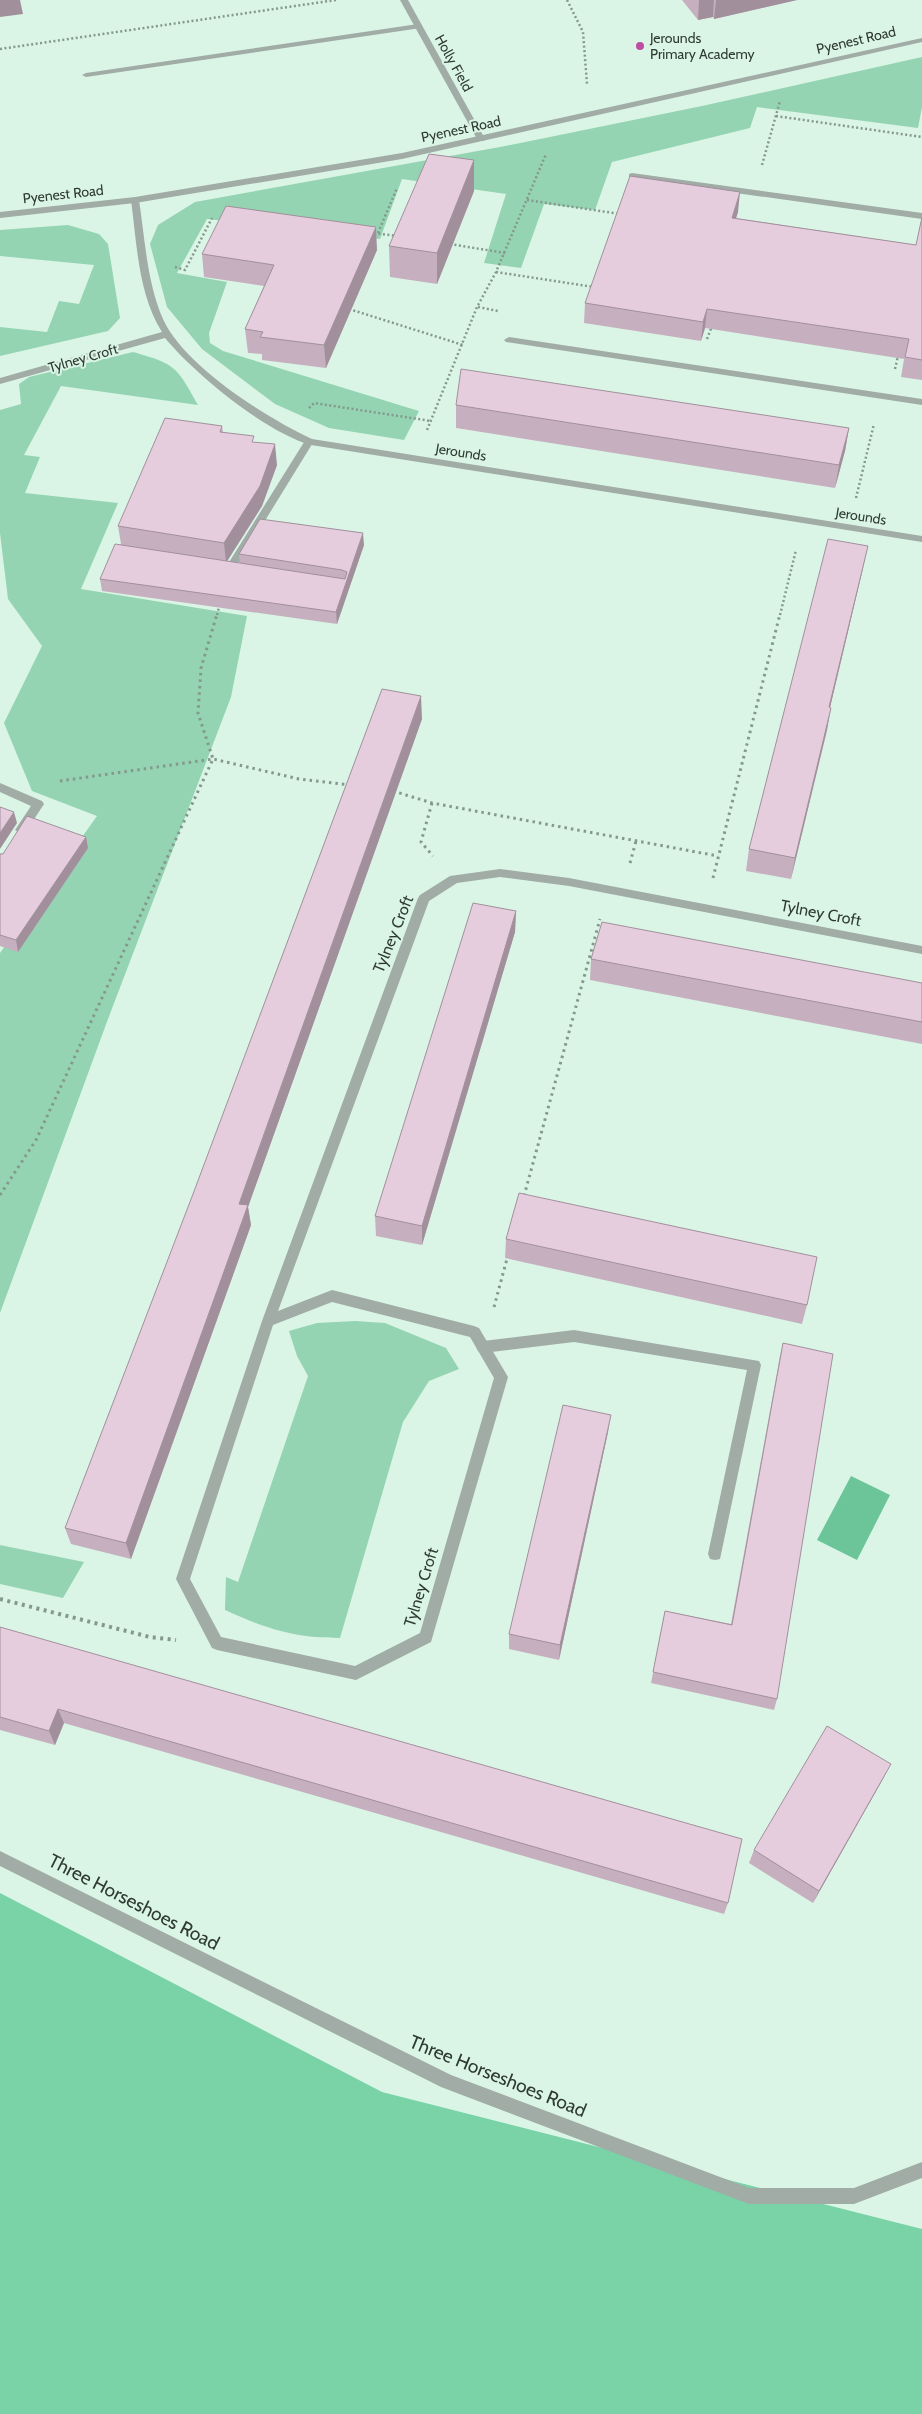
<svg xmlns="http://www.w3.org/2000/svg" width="922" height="2414" viewBox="0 0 922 2414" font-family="Cabin,sans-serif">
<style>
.green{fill:#94d4b2}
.forest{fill:#79d3a7}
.water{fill:#6bc599}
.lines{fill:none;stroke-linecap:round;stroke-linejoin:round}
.path-far2{stroke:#85988d;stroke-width:2.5;stroke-dasharray:2 2.5;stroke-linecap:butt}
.path-far1{stroke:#85988d;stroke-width:3;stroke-dasharray:2.5 4;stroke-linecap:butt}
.path{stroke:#85988d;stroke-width:4;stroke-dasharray:3 4.5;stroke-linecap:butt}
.service{fill:#a0aca5;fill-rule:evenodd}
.minor{fill:#a0aca5;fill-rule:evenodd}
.tertiary{fill:#a0aca5;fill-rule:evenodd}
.wall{fill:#c6b0bf}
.shaded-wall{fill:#a1909b}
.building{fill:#e6cdde;stroke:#a1909b}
.poi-dot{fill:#bf4ca5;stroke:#daf5e6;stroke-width:2}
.labels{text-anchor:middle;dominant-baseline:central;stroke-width:4;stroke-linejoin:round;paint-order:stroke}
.far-poi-label{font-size:14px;fill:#2f3a34;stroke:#daf5e6;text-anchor:start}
.far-street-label{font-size:14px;fill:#2f3a34;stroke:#daf5e6}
.street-label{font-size:16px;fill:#2f3a34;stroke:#daf5e6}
.near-street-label{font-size:19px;fill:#2f3a34;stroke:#daf5e6}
</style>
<rect width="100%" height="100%" fill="#daf5e6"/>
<!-- green -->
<g class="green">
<path d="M922,57v50l-4,21 -161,-21 -7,21 -138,34 -17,48 -51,-6 -23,64 -37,-5 22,-69 -104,-15 -22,60 -173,-20 -30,54 50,9 -18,51 1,10 13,8 196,60 -15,29 -75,-12 -54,-24 -73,-55 -35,-42 -17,-63 8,-19 37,-23 305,-55 202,-41z"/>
<path d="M68,225l31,9 9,10 12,74 -12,13 -108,25v-29l47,5 12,-31 20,3 15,-39 -94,-9v-26z"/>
<path d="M133,352c43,12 44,15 65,53l-137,-19 -37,69 16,2 -15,36 93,10 -37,86 166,27 -16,81 -123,322 -108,294v-360l97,-137 -65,-25 -28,-68 38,-77 -34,-47 -8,-66v-123l21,-6 -2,-20 10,-7z"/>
<path d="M355,1321l30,2 61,25 13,21 -30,12 -26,41 -63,216c-47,0 -73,-9 -115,-28l1,-33 12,5 70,-206 -11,-20 -8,-25 28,-8z"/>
<path d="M0,1545l84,17 -21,36 -63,-14z"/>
</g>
<!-- forest -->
<path class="forest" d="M0,1893l382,199 540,137v185h-922z"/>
<!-- water -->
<path class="water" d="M851,1476l39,19 -33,65 -40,-20z"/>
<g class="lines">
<!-- path-far2 -->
<g class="path-far2">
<path d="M567,0l16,32 4,52"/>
<path d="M0,49l336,-49"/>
<path d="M776,116l146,21"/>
<path d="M762,165l18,-64"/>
<path d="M527,200l93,14"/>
<path d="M374,233l23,3"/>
<path d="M378,233l19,-45"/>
<path d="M450,244l55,9"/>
<path d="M175,267l10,3 27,-52"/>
<path d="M496,272l98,15"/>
<path d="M478,307l20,4"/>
<path d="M349,309l114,36"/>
<path d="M707,339l5,-13"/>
<path d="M895,369l3,-13"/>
<path d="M309,408l5,-5 117,18"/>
<path d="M427,430l50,-123 19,-35 50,-118"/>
<path d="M856,498l18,-74"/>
<path d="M217,615l3,-12"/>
<path d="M780,615l16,-65"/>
</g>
<!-- path-far1 -->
<g class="path-far1">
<path d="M60,781l153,-22 86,20 51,6"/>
<path d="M393,791l39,12 286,53"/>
<path d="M432,803l-11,39 12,14"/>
<path d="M630,863l6,-22"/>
<path d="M713,878l67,-264"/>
<path d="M0,1195l36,-55 177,-381 -15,-46 3,-45 16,-54"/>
<path d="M524,1196l76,-277"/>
<path d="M494,1307l14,-52"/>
</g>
<!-- path -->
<path class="path" d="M0,1599l150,38 26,3"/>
<!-- service -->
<g class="service">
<path d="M418,24l4,2 -1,2 -335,49 -4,-2 4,-2z"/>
<path d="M309,438l5,3 -80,130h-8v-4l80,-128z"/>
<path d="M0,783l42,18 2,3 -19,29 -4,1 -6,-4 16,-24 -31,-14z"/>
<path d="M574,1330l185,31 2,4 -41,194 -5,1 -5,-1 -2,-5 39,-184 -173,-28 -91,11 -5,-2 -2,-4 2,-4 5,-2z"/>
</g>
<!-- minor -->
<g class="minor">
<path d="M400,0h8l77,139 -1,2 -7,-2z"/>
<path d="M632,173l290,40v6l-293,-41v-4z"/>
<path d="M135,197l4,3c6,39 8,83 24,119 21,47 104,99 149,120l610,97v6l-611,-97c-46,-13 -116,-71 -146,-107l-165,46v-6l162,-46c-24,-38 -25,-88 -31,-132z"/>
<path d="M509,337l413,62v6l-416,-63 -2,-2z"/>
<path d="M500,869l69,9 353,68v8l-353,-68 -69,-9 -43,6 -28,18 -151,410 54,-21 142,36 5,2 29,49 -77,265 -75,38 -139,-30 -5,-2 -36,-69 86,-258 156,-423 2,-3 30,-19zM332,1302l138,35 24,41 -74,255 -65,33 -134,-29 -31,-58 83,-254z"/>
<path d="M0,1851l451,224 298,113h105l68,-26v16l-68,26h-105l-308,-117 -441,-221z"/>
</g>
<!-- tertiary -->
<path class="tertiary" d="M922,38v4l-520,117 -267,44 -135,15v-6l135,-15 267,-44z"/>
</g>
<!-- wall -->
<g class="wall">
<path d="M682,0h115l-83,19 -1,-2 -15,3z"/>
<path d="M474,160v31l-37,93 -47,-7 -1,-31z"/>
<path d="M738,212l-2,6 180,27 6,-28v163l-21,-3 3,-18 -199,-31 -4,13 -117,-18 1,-20z"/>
<path d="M377,250l-51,118 -64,-8v-6l-14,-1 -3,-24 19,-43 -60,-9 -2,-23z"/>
<path d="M456,405l393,23 -4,23 -10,37 -379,-60z"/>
<path d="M222,426l1,6 54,33 -15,41 -35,55 13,2 -1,-9 125,-9 -27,79 -235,-33 -2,-12 21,-35 -3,-18z"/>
<path d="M863,568l-33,139 -3,23 -36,149 -45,-8 3,-22z"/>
<path d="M422,719l-174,488 3,18 -120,334 -60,-15 -6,-16z"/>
<path d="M86,837l2,11 -70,104 -18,-6v-92z"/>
<path d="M516,911l-1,21 -93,313 -46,-9 -1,-20z"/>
<path d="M591,959l331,24v61l-332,-64z"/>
<path d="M506,1239l301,66 -5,19 -297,-66z"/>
<path d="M783,1343l-6,356 -3,11 -123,-27 14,-72 66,13 49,-268z"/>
<path d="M608,1432l-49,228 -50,-11v-15z"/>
<path d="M0,1627l728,276 -4,11 -660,-191 -9,22 -55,-15z"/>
<path d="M884,1777l-71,126 -64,-40 5,-13z"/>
</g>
<!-- shaded-wall -->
<g class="shaded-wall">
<path d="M0,0h20l3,14 -23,3z"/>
<path d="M699,0h15l-1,17 -15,3z"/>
<path d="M716,0h81l-83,19z"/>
<path d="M474,160v31l-37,93v-31z"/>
<path d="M740,192l-2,20 -8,25 2,-19z"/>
<path d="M376,227l1,23 -51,118 -2,-23z"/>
<path d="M707,309l-2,19 -4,13 2,-19z"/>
<path d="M849,428l-4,23 -10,37 4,-23z"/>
<path d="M275,444l2,21 -15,41 -36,57 -2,-20z"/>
<path d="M363,533l1,12 -27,79 -1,-12z"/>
<path d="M868,546l-5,22 -38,161 4,-22z"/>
<path d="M421,696l1,23 -174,488 3,18 -120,334 -5,-16 113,-339z"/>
<path d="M831,708l-4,22 -36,149 4,-21z"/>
<path d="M14,812l3,11 -17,26v-16z"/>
<path d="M86,837l2,11 -70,104 -2,-12z"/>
<path d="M516,911l-1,21 -93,313v-19z"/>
<path d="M611,1415l-3,17 -49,228 1,-15z"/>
<path d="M58,1709l6,14 -9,22 -6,-14z"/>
<path d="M891,1764l-7,13 -71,126 6,-12z"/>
</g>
<!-- building -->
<g class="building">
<path d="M429,154l45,6 -37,93 -48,-7z"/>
<path d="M630,176l110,16 -8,26 184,27 6,-28v143l-17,-3 4,-18 -202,-30 -4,13 -118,-19z"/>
<path d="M226,206l150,21 -52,118 -64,-8 3,-5 -18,-3 29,-64 -72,-11z"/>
<path d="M461,369l388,59 -10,37 -383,-60z"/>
<path d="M165,418l57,8 -2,6 34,4 -2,6 23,2 -15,42 -36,57 -106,-17z"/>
<path d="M260,519l103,14 -27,79 -236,-33 15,-35 230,35 2,-7 -5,-2 -103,-16z"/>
<path d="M828,539l40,7 -39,161 2,1 -36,150 -46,-9z"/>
<path d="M382,689l39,7 -182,508 9,1 -122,338 -61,-15 128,-334z"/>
<path d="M0,807l14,5 -14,21z"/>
<path d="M27,816l59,21 -70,103 -16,-5v-81h3z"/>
<path d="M473,903l43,8 -94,315 -47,-10z"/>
<path d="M602,922l320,61v39l-331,-63z"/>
<path d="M519,1193l298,64 -10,48 -301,-66z"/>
<path d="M783,1343l50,11 -56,345 -124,-27 12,-61 67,14z"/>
<path d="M563,1405l48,10 -51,230 -51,-11z"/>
<path d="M0,1627l742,212 -14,64 -670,-194 -9,22 -49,-14z"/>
<path d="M827,1726l64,38 -72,127 -65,-41z"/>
</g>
<!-- markers -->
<circle class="poi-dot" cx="640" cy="46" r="5"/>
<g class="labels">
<!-- far-poi labels -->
<g class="far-poi-label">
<text x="650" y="38">Jerounds<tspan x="650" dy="16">Primary Academy</tspan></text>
</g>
<!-- far-street labels -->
<g class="far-street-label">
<text transform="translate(856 40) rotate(-13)">Pyenest Road</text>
<text transform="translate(454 63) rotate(61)">Holly Field</text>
<text transform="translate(461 129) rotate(-12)">Pyenest Road</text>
<text transform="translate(63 194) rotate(-6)">Pyenest Road</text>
<text transform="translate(83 358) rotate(-16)">Tylney Croft</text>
<text transform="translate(461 452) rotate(9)">Jerounds</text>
<text transform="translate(861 516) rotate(9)">Jerounds</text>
</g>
<!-- street labels -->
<g class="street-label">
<text transform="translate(821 913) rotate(11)">Tylney Croft</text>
<text transform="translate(393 934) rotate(-68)">Tylney Croft</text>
<text transform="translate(421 1587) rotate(-73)">Tylney Croft</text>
</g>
<!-- near-street labels -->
<g class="near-street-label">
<text transform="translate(134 1902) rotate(27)">Three Horseshoes Road</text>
<text transform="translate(498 2076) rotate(22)">Three Horseshoes Road</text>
</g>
</g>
</svg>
